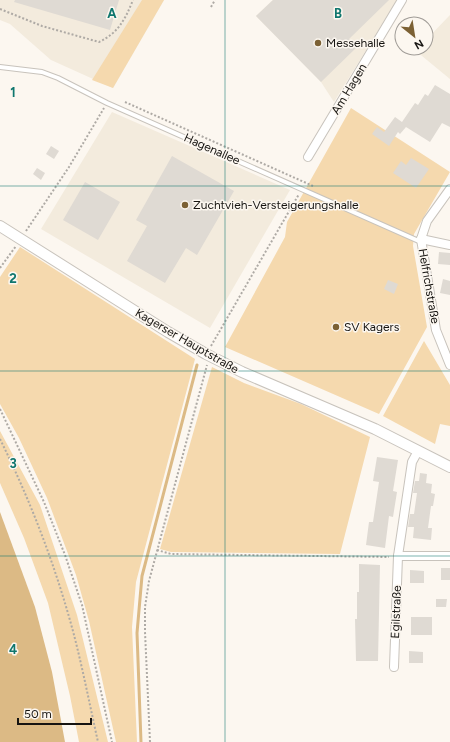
<svg xmlns="http://www.w3.org/2000/svg" width="450" height="742" viewBox="0 0 450 742" font-family="Figtree,sans-serif">
<style>
.built{fill:#f3ebdd}
.green{fill:#f5d9ae}
.water{fill:#dcba85}
.lines{fill:none;stroke-linecap:round;stroke-linejoin:round}
.stream{stroke:#dcba85;stroke-width:3}
.building{fill:#dfdad3}
.service-casing{stroke:#c8c3bc;stroke-width:6}
.minor-casing{stroke:#c8c3bc;stroke-width:10}
.tertiary-casing{stroke:#c8c3bc;stroke-width:12}
.path{stroke:#aeaaa5;stroke-width:2;stroke-dasharray:2 2;stroke-linecap:butt}
.service{stroke:#fff;stroke-width:4}
.minor{stroke:#fff;stroke-width:8}
.tertiary{stroke:#fff;stroke-width:10}
.grid{fill:none;stroke:#0f766e;stroke-width:1;stroke-opacity:0.55}
.poi-dot{fill:#7c6134;stroke:#fcf7f0;stroke-width:1.5}
.labels{text-anchor:middle;dominant-baseline:central;stroke-width:3;stroke-linejoin:round;paint-order:stroke}
.poi-label{font-size:12px;fill:#161411;stroke:#fcf7f0;text-anchor:start}
.street-label{font-size:12px;fill:#161411;stroke:#fcf7f0}
.grid-label{font-size:13px;text-anchor:middle;font-weight:bold;fill:#0f766e;stroke:#fcf7f0;stroke-width:3;stroke-linejoin:round;paint-order:stroke}
</style>
<rect width="100%" height="100%" fill="#fcf7f0"/>
<!-- built -->
<g class="built">
<path d="M0,0h164l-51,88 -62,-28 -41,-36 -10,-4z"/>
<path d="M273,0h124l-63,102 -13,-20 -65,-66z"/>
<path d="M450,15v64l-34,-28 2,-3h8v-8z"/>
<path d="M112,112l178,78 -80,138 -169,-99z"/>
</g>
<!-- green -->
<g class="green">
<path d="M142,0h22l-51,88 -21,-8z"/>
<path d="M351,108l99,64 -36,62 -1,12 14,81 -48,87 -154,-67 60,-110 2,-15z"/>
<path d="M20,247l175,112 -59,223 -4,45 5,115h-21l-27,-121 -13,-46 -29,-77 -28,-60 -19,-34v-127z"/>
<path d="M424,341l26,44v41l-10,-2 -5,20 -52,-28z"/>
<path d="M212,367l32,16 57,21 69,33 -30,117 -169,-2 -11,-3z"/>
<path d="M0,431l40,74 37,110 31,127h-29l-9,-46 -22,-93 -24,-65 -24,-55z"/>
</g>
<!-- water -->
<path class="water" d="M0,512l35,95 17,65 13,70h-65z"/>
<g class="lines">
<!-- stream -->
<path class="stream" d="M141,742l-4,-109 5,-57 55,-211"/>
</g>
<!-- building -->
<g class="building">
<path d="M15,0h104l-9,30 -96,-28z"/>
<path d="M273,0h116l-40,39 8,8 -36,35 -65,-66z"/>
<path d="M435,85l15,9v33l-8,-4 -12,19 -24,-15 -6,7 -2,-2 -9,14 -17,-12 5,-7 7,5 11,-15 7,5 13,-19 3,2 7,-11 3,2z"/>
<path d="M51,146l8,5 -5,8 -8,-5z"/>
<path d="M172,156l62,35 -37,64 -11,-7 -21,35 -38,-22 20,-35 -11,-6z"/>
<path d="M411,158l18,11 -13,19 -23,-15 8,-12 5,4z"/>
<path d="M37,168l8,5 -4,7 -8,-6z"/>
<path d="M85,182l35,20 -22,38 -35,-20z"/>
<path d="M439,252l11,1v12l-12,-1z"/>
<path d="M443,279l7,2v14l-10,-2z"/>
<path d="M388,280l10,4 -4,10 -10,-5z"/>
<path d="M377,457l21,3 -5,31 4,1 -4,25 -4,-1 -4,32 -19,-3 3,-23h4l6,-40 -6,-1z"/>
<path d="M420,473l7,1 -1,9 6,1 -1,9 4,1 -2,12h-2l-3,22h4l-1,12 -18,-2 1,-11h-6l2,-13h4l3,-21h-4l2,-12h4z"/>
<path d="M359,564l21,1 -2,96h-22l-1,-42h2v-27h2z"/>
<rect x="441" y="568" width="9" height="12"/>
<path d="M410,570l14,1v12h-14z"/>
<path d="M436,599h11l-1,8h-10z"/>
<rect x="411" y="617" width="21" height="18"/>
<path d="M409,651l14,1v11h-14z"/>
</g>
<g class="lines">
<!-- service casing -->
<g class="service-casing">
<path id="service" d="M0,67l42,5 16,6 49,25 314,139"/>
</g>
<!-- minor casing -->
<g class="minor-casing">
<g id="minor">
<path d="M308,157l94,-157"/>
<path d="M450,189l-23,32 -6,18 15,91 14,35"/>
<path d="M421,239l29,6"/>
<path d="M398,556h52"/>
<path d="M394,667l4,-111 14,-94 6,-11"/>
</g>
</g>
<!-- tertiary casing -->
<g class="tertiary-casing">
<path id="tertiary" d="M0,226l168,106 38,22 36,18 133,57 75,38"/>
</g>
<!-- path -->
<g class="path">
<path d="M211,7l4,-7"/>
<path d="M0,9l42,17 57,16c19,-9 26,-22 34,-42"/>
<path d="M125,102l188,84"/>
<path d="M26,231l43,-64 35,-59"/>
<path d="M0,268l16,-22"/>
<path d="M211,346l88,-152"/>
<path d="M0,409l44,93 21,53 17,50 30,137"/>
<path d="M0,439c31,63 56,128 74,196 9,35 16,71 24,107"/>
<path d="M157,550l14,4 218,3"/>
<path d="M150,742l-5,-110v-25l4,-26 58,-216"/>
</g>
<!-- service -->
<use href="#service" class="service"/>
<!-- minor -->
<use href="#minor" class="minor"/>
<!-- tertiary -->
<use href="#tertiary" class="tertiary"/>
</g>
<!-- grid -->
<path class="grid" d="M225,0v742M0,186h450M0,371h450M0,556h450"/>
<!-- markers -->
<g class="poi-dot">
<circle cx="318" cy="43" r="4"/>
<circle cx="185" cy="205" r="4"/>
<circle cx="336" cy="327" r="4"/>
</g>
<g class="labels">
<!-- poi labels -->
<g class="poi-label">
<text x="326" y="43">Messehalle</text>
<text x="193" y="205">Zuchtvieh-Versteigerungshalle</text>
<text x="344" y="327">SV Kagers</text>
</g>
<!-- street labels -->
<g class="street-label">
<text transform="translate(349 89) rotate(-59)">Am Hagen</text>
<text transform="translate(212 149) rotate(24)">Hagenallee</text>
<text transform="translate(429 286) rotate(80)">Helfrichstraße</text>
<text transform="translate(187 341) rotate(30)">Kagerser Hauptstraße</text>
<text transform="translate(396 612) rotate(-88)">Egilstraße</text>
</g>
</g>
<g class="grid-label">
<text x="112" y="18">A</text>
<text x="338" y="18">B</text>
<text x="13" y="97">1</text>
<text x="13" y="283">2</text>
<text x="13" y="468">3</text>
<text x="13" y="654">4</text>
</g>
<!-- north arrow -->
<g transform="translate(414 36) rotate(150)"><circle r="19" fill="#fcf7f0" stroke="#a09c97"/>
<path d="M0-3L7 15L0 10L-7 15Z" fill="#7c6134"/>
<text y="-6" font-size="11" font-weight="bold" text-anchor="middle" fill="#161411">N</text>
</g>
<!-- scale -->
<path d="M18 718v6h73v-6" fill="none" stroke="#161411" stroke-width="2"/>
<text x="24" y="718" font-size="12" fill="#161411" stroke="#fcf7f0" stroke-width="3" paint-order="stroke">50 m</text>
</svg>
